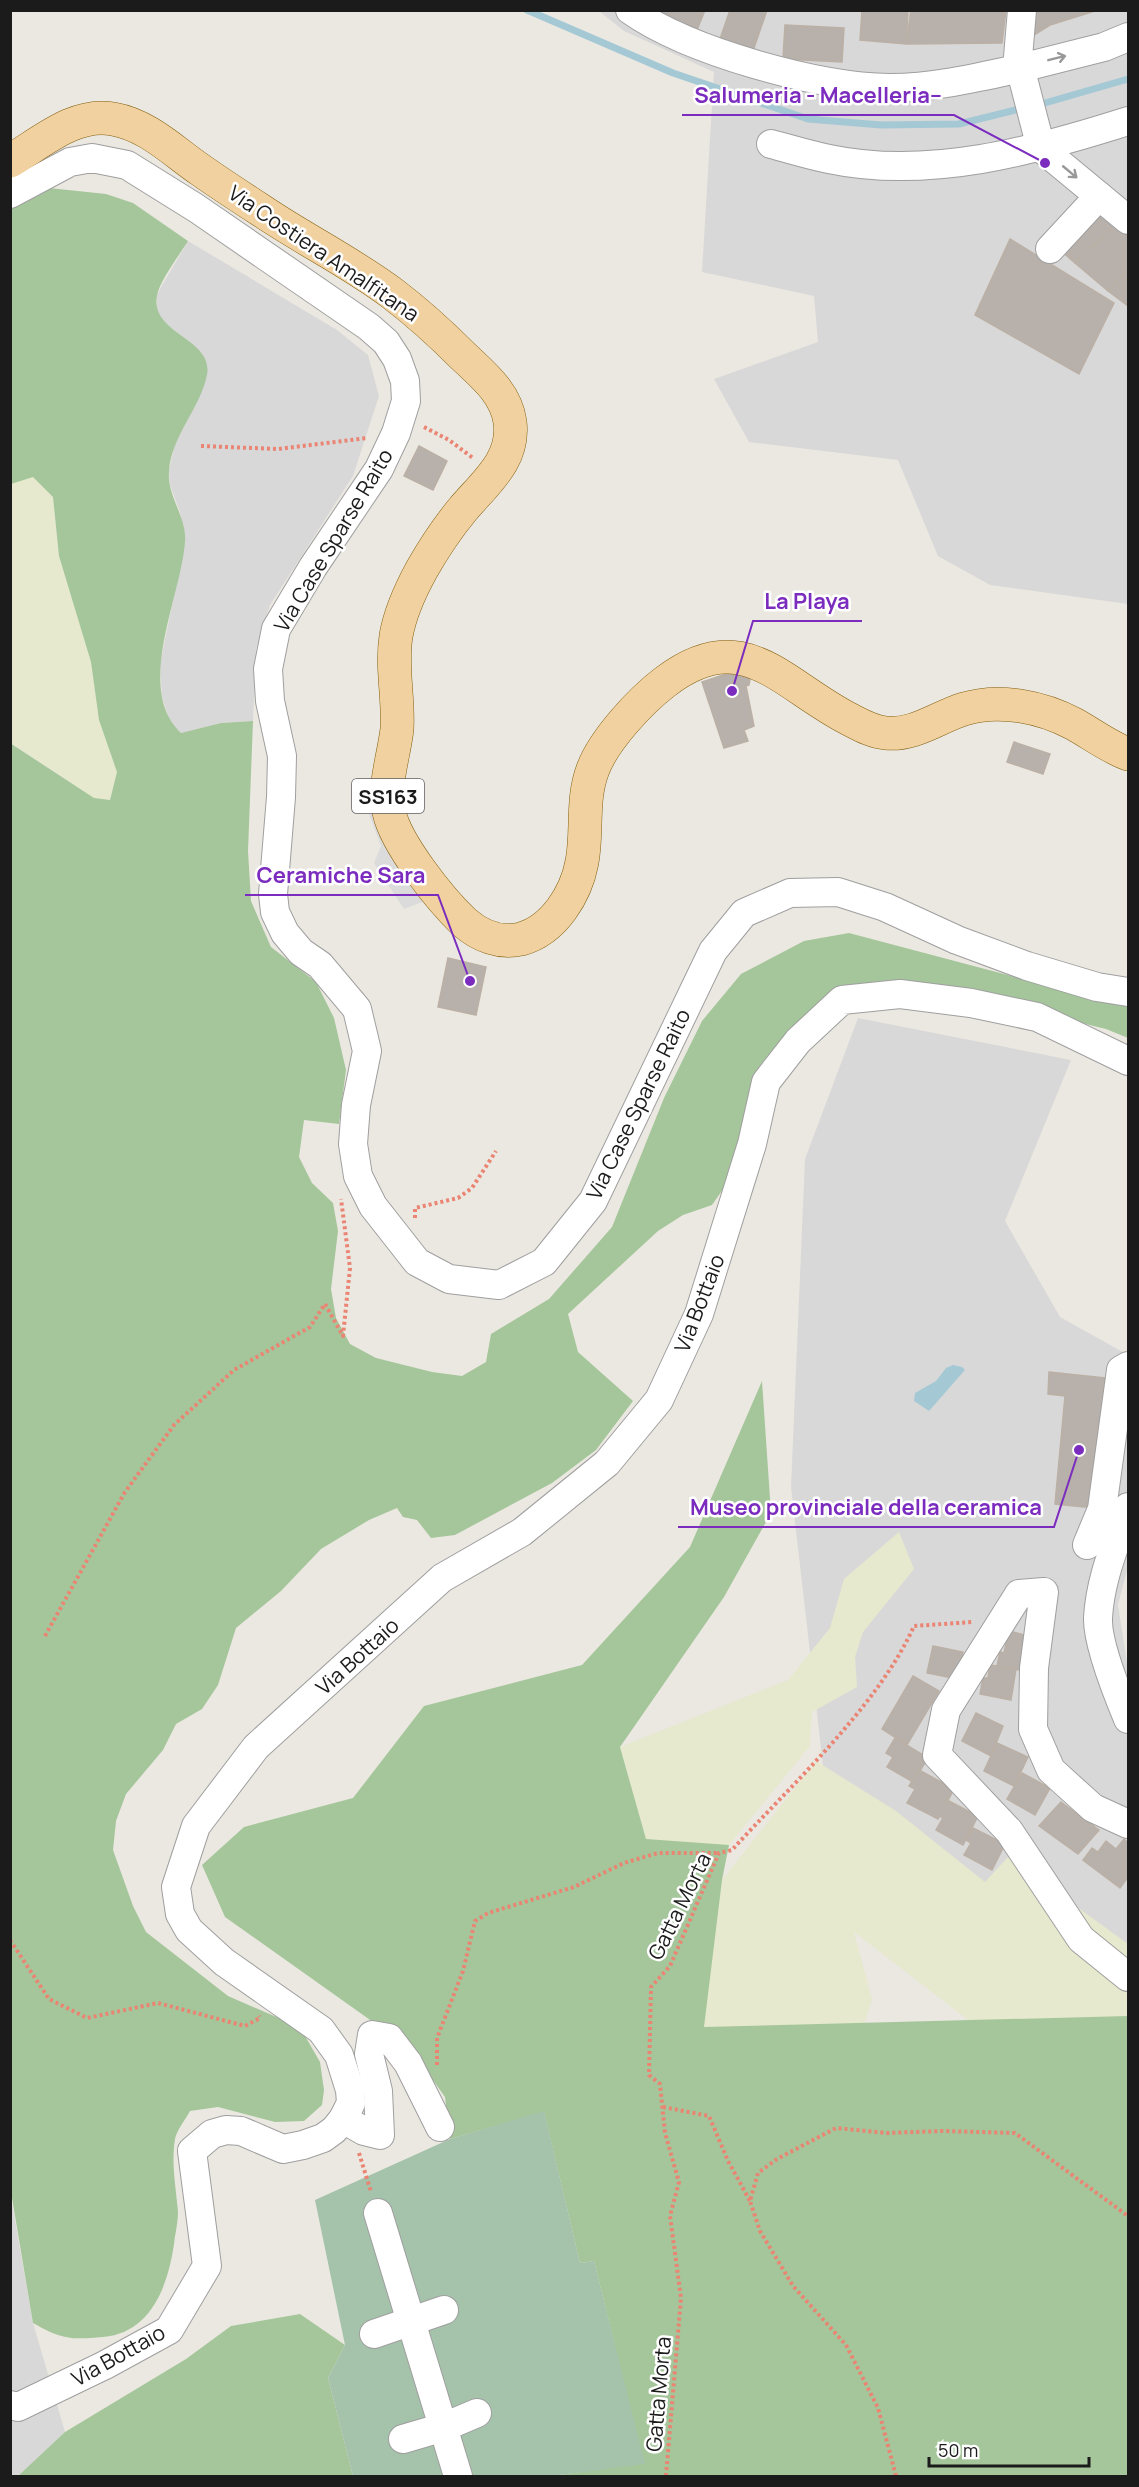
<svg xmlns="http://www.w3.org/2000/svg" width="1139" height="2487" viewBox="0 0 1139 2487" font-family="Manrope,sans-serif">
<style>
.residential{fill:#d9d8d8}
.farmland{fill:#e6e9ce}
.forest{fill:#a5c69a}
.cemetery{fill:#a5c2aa}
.parking{fill:#dbdbdb}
.water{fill:#a5c8d5}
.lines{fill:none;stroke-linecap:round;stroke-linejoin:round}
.stream{stroke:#a5c8d5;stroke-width:7}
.building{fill:#b8b1ab;stroke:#bbb0a5;stroke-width:1.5}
.minor-casing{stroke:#9f9f9f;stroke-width:30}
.major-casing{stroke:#82600f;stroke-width:34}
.path{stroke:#ea8473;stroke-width:4;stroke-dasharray:3 3;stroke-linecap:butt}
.minor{stroke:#fff;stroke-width:28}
.major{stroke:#f1d1a0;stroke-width:33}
.oneway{stroke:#989898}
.labels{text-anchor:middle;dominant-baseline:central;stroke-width:5;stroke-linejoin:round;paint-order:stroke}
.shield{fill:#fff;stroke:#5f5f5f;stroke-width:1.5}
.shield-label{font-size:20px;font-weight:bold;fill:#1b1b1b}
.street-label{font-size:21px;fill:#1b1b1b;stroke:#fff}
.leader{fill:none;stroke:#7b2cbf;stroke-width:2}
.callout-dot{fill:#7b2cbf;stroke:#fff;stroke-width:2}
.callout-label{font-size:22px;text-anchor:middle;font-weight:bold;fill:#7b2cbf;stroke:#fff;stroke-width:5;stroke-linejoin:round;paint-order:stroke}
</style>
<rect width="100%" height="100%" fill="#ebe8e1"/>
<!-- residential -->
<g class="residential">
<path d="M599,11h529v593l-138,-19 -52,-29 -40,-96 -149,-18 -35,-63 104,-37 -4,-46 -112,-24 12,-200 -90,-41z"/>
<path d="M188,241l149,89 31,25 11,41 -26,80 -83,129 -14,44 -3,72 -32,2 -40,10 -11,-10 -8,-27 -2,-31 25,-125 -5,-28 -10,-27 -1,-14 6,-28 27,-56 -5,-39 -35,-27 -5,-12v-15z"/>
<path d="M858,1018l213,42 -66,161 55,96 68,38v211l-10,39 10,64v303l-300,-163 -37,-322 14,-328z"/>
<path d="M10,2192l23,131 32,109 -47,44h-8z"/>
</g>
<!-- farmland -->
<g class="farmland">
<path d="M33,476l20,21 6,59 32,106 8,58 18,52 -7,28 -16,-2 -83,-55 -1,-259z"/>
<path d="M899,1532l15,37 -51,63 -8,25 2,30 -45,25 -2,34 -81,99 -81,1 -28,-99 168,-67 42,-52 14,-49z"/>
<path d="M816,1761l80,50 89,71 23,-25 120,87v145l-25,35 -249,-192 18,67 -15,49 -154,-20 19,-148z"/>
</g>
<!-- forest -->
<g class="forest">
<path d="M49,188l57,6 27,9 55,38c-8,13 -29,41 -31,55 -7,38 57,42 50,79 -7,34 -36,61 -38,97 -2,24 18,45 16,70 -4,55 -51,147 -4,191l40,-10 32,-2 -5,130 3,50 20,46 45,35 18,36 12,52 -7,54 -35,-4 -5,37 13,26 21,20 5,28 -7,58 5,29 14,26 26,14 56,14 30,4 24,-14 5,-28 58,-35 63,-72 52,-129 38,-77 39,-47 63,-33 45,-8 279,74v31l-22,-9 -82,-20 -201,-6 -34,26 -38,77 -23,76 -16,23 -29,10 -25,16 -90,83 10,38 55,49 -37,49 -44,33 -97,52 -24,3 -14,-18 -14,-3 -6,-9 -28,12 -48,29 -40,42 -45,37 -18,57 -16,24 -26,15 -13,26 -37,44 -10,27 -3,29 20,56 13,26 82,64 53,23 24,17 15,26 4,28 -2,15 -18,16 -29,1 -57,-15 -28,4c-5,9 -13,19 -15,28 -4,25 1,48 3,73 0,11 -3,22 -4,32 -6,42 -23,89 -71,93 -33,3 -42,2 -70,-14l-22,-131 -1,-1449 84,55 16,2 7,-28 -18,-52 -8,-58 -32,-106 -6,-59 -20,-20 -22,7v-278z"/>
<path d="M762,1381l9,132 -47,84 -104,150 26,92 83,6 -7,35 -18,147 424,-11v460h-576l92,-13 -50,-202 -14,2 -36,-151 -94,27 -5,-42 -34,-48 -186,-132 -23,-52 42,-38 109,-29 71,-92 158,-41 108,-118z"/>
<path d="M300,2314l45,31 -17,33 25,98h-335l47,-44 121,-73 45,-33z"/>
</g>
<!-- cemetery -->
<path class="cemetery" d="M544,2111l36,152 14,-2 51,203 -93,12h-199l-25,-98 17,-33 -30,-145 135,-61z"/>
<!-- parking -->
<path class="parking" d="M383,811l47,88 -26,10 -30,-46 7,-17 -12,-32z"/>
<!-- water -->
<path class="water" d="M953,1365l9,2 3,3 -36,41 -15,-10 1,-8 21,-12 10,-13z"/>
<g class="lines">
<!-- stream -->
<g class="stream">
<path d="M527,10l146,63 135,46 73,6 78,-1 65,-16"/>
<path d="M1038,105l90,-26"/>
</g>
</g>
<!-- building -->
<g class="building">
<path d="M650,10h55l-8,20z"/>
<path d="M730,10h37l-14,41 -33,-12z"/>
<path d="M862,10h46l-2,34 -46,-4z"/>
<path d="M911,10h95l-4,33 -96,1z"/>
<path d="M1031,10h67l-48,15 -21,13z"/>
<path d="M785,25l59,3 -2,34 -59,-3z"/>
<path d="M1098,203l20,19 -43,41 -16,-14z"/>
<path d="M1118,222l10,7v40l-20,22 -33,-28z"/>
<path d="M1010,239l104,64 -35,71 -104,-59z"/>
<path d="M1128,269v37l-20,-15z"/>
<path d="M419,446l28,15 -14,29 -29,-14z"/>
<path d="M738,670l13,3 -2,12 -3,1 8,40 -10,4 4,11 -24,7 -22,-66z"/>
<path d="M1014,742l36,12 -7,20 -36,-12z"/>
<path d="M448,958l38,9 -10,48 -38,-8z"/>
<path d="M1049,1372l56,6 -11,130 -39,-4 10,-108 -17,-2z"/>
<path d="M1009,1631l23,6 -8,34 -27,-5 3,-14 4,1z"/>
<path d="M933,1646l30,6 -5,27 -31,-6z"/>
<path d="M990,1665l26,4 -5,31 -31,-6 3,-16h5z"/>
<path d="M913,1676l26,15 -32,54 -25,-16z"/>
<path d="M976,1713l27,13 -12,30 -29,-15z"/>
<path d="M895,1738l33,20 -15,24 -26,-15 6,-10 -7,-4z"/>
<path d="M997,1743l31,14 -14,29 -30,-15z"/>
<path d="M919,1770l35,19 -16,30 -31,-16 8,-14 -6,-3z"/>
<path d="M1022,1773l28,15 -15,27 -28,-16z"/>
<path d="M947,1800l31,16 -15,29 -27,-15 7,-12 -4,-2z"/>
<path d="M1061,1802l38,28 -21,24 -39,-28z"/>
<path d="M973,1828l32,16 -13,26 -28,-15 7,-12 -5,-3z"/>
<path d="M1124,1839l4,4v34l-8,11 -37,-28 9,-12 6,4 8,-11 10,8z"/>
</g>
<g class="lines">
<!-- minor casing -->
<g class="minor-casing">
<g id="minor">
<path d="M630,10c60,42 188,77 260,78 42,0 86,-10 127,-19"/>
<path d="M1022,10l-5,59 87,-22 24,-10"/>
<path d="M1020,67l21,81 87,72"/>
<path d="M771,144c19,5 38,11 58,15 99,21 205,-8 299,-38"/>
<path d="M10,194l60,-32 22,-4 35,7 69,43 173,119 17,15 11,17 8,22 1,20 -10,32 -17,36 -66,98 -37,62 -8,40 2,32 12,55 -1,41 -8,97 2,18 10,21 16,19 19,13 37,44 10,42 -11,54 -3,39 5,32 15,30 44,56 32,17 50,6 45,-23 49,-61 120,-250 31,-38 46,-20 48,-1 47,15 72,33 70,26 70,21 31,5"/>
<path d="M1050,249l49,-53"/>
<path d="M1128,1507c-12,36 -28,72 -30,111 -1,25 20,77 30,101"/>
<path d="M1087,1545l15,-36 19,-139 7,-4"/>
<path d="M1128,1824l-35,-16 -42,-38 -18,-41 1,-61 10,-76 -25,2 -73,116 -9,45 72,76 72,108 47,38"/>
<path d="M343,2119l21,12 16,4 -2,-44 -9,-37 3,-19 17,3 19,25 32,64"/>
<path d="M378,2213l80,263"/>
<path d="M374,2334l70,-24"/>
<path d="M10,2405l8,2 87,-42 64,-35 38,-64 -15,-115 20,-17 14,-4 15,1 42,18 20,-4 20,-7 11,-8 9,-11 8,-16 -1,-13 -11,-35 -18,-25 -97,-68 -35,-32 -9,-16 -4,-27 20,-61 60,-79 186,-169 80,-46 85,-69 52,-63 40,-86 53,-170 14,-62 32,-41 44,-41 58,-6 71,9 66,14 91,44"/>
<path d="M403,2439l41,-12 33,-14"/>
</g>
</g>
<!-- major casing -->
<g class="major-casing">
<path id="major" d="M10,161c32,-19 65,-49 103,-42 35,6 61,33 89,52 20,14 40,27 60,40 43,29 90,52 131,83 25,19 48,40 70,62 20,19 43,37 47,66 5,38 -25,61 -47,87 -15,18 -29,39 -41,60 -11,20 -22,44 -26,67 -5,31 3,63 1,93 -3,27 -14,56 -8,83 7,32 51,87 75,110 16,14 36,22 57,17 33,-9 55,-45 61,-77 6,-31 -1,-62 11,-93 11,-29 47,-68 72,-87 77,-59 114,0 182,36 12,6 25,14 39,15 28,3 52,-16 78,-24 36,-11 78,-2 110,15 18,10 35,23 54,30"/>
</g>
<!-- path -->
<g class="path">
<path d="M424,427l25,13 24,18"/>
<path d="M201,446l77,3 89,-11"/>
<path d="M415,1218v-10l43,-10 14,-10 24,-37"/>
<path d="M45,1636l80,-144 49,-67 60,-55 76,-43 15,-23 18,32 7,-68 -9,-69"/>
<path d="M10,1940l39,59 38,19 71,-15 87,23 15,-8 -1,-2"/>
<path d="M437,2065v-27l26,-67 12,-50 13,-8 86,-26 50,-24 34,-10h61"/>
<path d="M663,2107l46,9 19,45 22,40"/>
<path d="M359,2153l12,39"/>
<path d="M666,2476l15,-178 -11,-82 9,-34 -14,-49 -5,-49 -11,-9 2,-88 19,-21 49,-113 13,-3c59,-65 147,-145 182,-224l58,-4"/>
<path d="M896,2476l-18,-68 -32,-63 -53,-59 -33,-55 -10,-30 8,-28 19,-14 59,-31 51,5 55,-2 73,2 113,83"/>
</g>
<!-- minor -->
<use href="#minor" class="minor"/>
<!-- major -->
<use href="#major" class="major"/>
</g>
<!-- one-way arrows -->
<defs><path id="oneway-shaft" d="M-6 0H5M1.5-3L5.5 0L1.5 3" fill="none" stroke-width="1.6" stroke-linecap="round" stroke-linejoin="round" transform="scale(1.5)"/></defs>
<g class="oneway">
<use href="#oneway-shaft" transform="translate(1057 58) rotate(-14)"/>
<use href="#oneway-shaft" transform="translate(1070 172) rotate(40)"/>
</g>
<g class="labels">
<!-- shield labels -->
<rect class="shield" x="352" y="779" width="72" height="34" rx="4.5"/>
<g class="shield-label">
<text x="388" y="796">SS163</text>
</g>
<!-- street labels -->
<g class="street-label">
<text transform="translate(324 253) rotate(34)">Via Costiera Amalfitana</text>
<text transform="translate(333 540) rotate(-59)">Via Case Sparse Raito</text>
<text transform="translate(638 1104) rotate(-64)">Via Case Sparse Raito</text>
<text transform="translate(699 1303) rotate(-69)">Via Bottaio</text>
<text transform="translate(357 1656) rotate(-42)">Via Bottaio</text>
<text transform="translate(679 1906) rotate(-64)">Gatta Morta</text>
<text transform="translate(118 2355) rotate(-29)">Via Bottaio</text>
<text transform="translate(658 2394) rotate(-85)">Gatta Morta</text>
</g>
</g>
<!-- callouts -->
<path class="leader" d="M1045 163L954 115H682M732 691L753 621H862M470 981L438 895H245M1079 1450L1054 1527H678"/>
<g class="callout-dot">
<circle cx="1045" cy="163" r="6"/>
<circle cx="732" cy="691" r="6"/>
<circle cx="470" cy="981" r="6"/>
<circle cx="1079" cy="1450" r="6"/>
</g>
<g class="callout-label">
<text x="818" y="103">Salumeria - Macelleria--</text>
<text x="807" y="609">La Playa</text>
<text x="341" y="883">Ceramiche Sara</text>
<text x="866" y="1515">Museo provinciale della ceramica</text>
</g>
<!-- border -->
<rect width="1139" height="2487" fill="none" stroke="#1b1b1b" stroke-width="24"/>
<!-- scale -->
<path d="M929 2457v9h160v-9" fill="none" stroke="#1b1b1b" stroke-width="3"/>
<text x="938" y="2457" font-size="18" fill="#1b1b1b" stroke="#ffffff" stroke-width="4.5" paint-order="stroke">50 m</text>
</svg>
